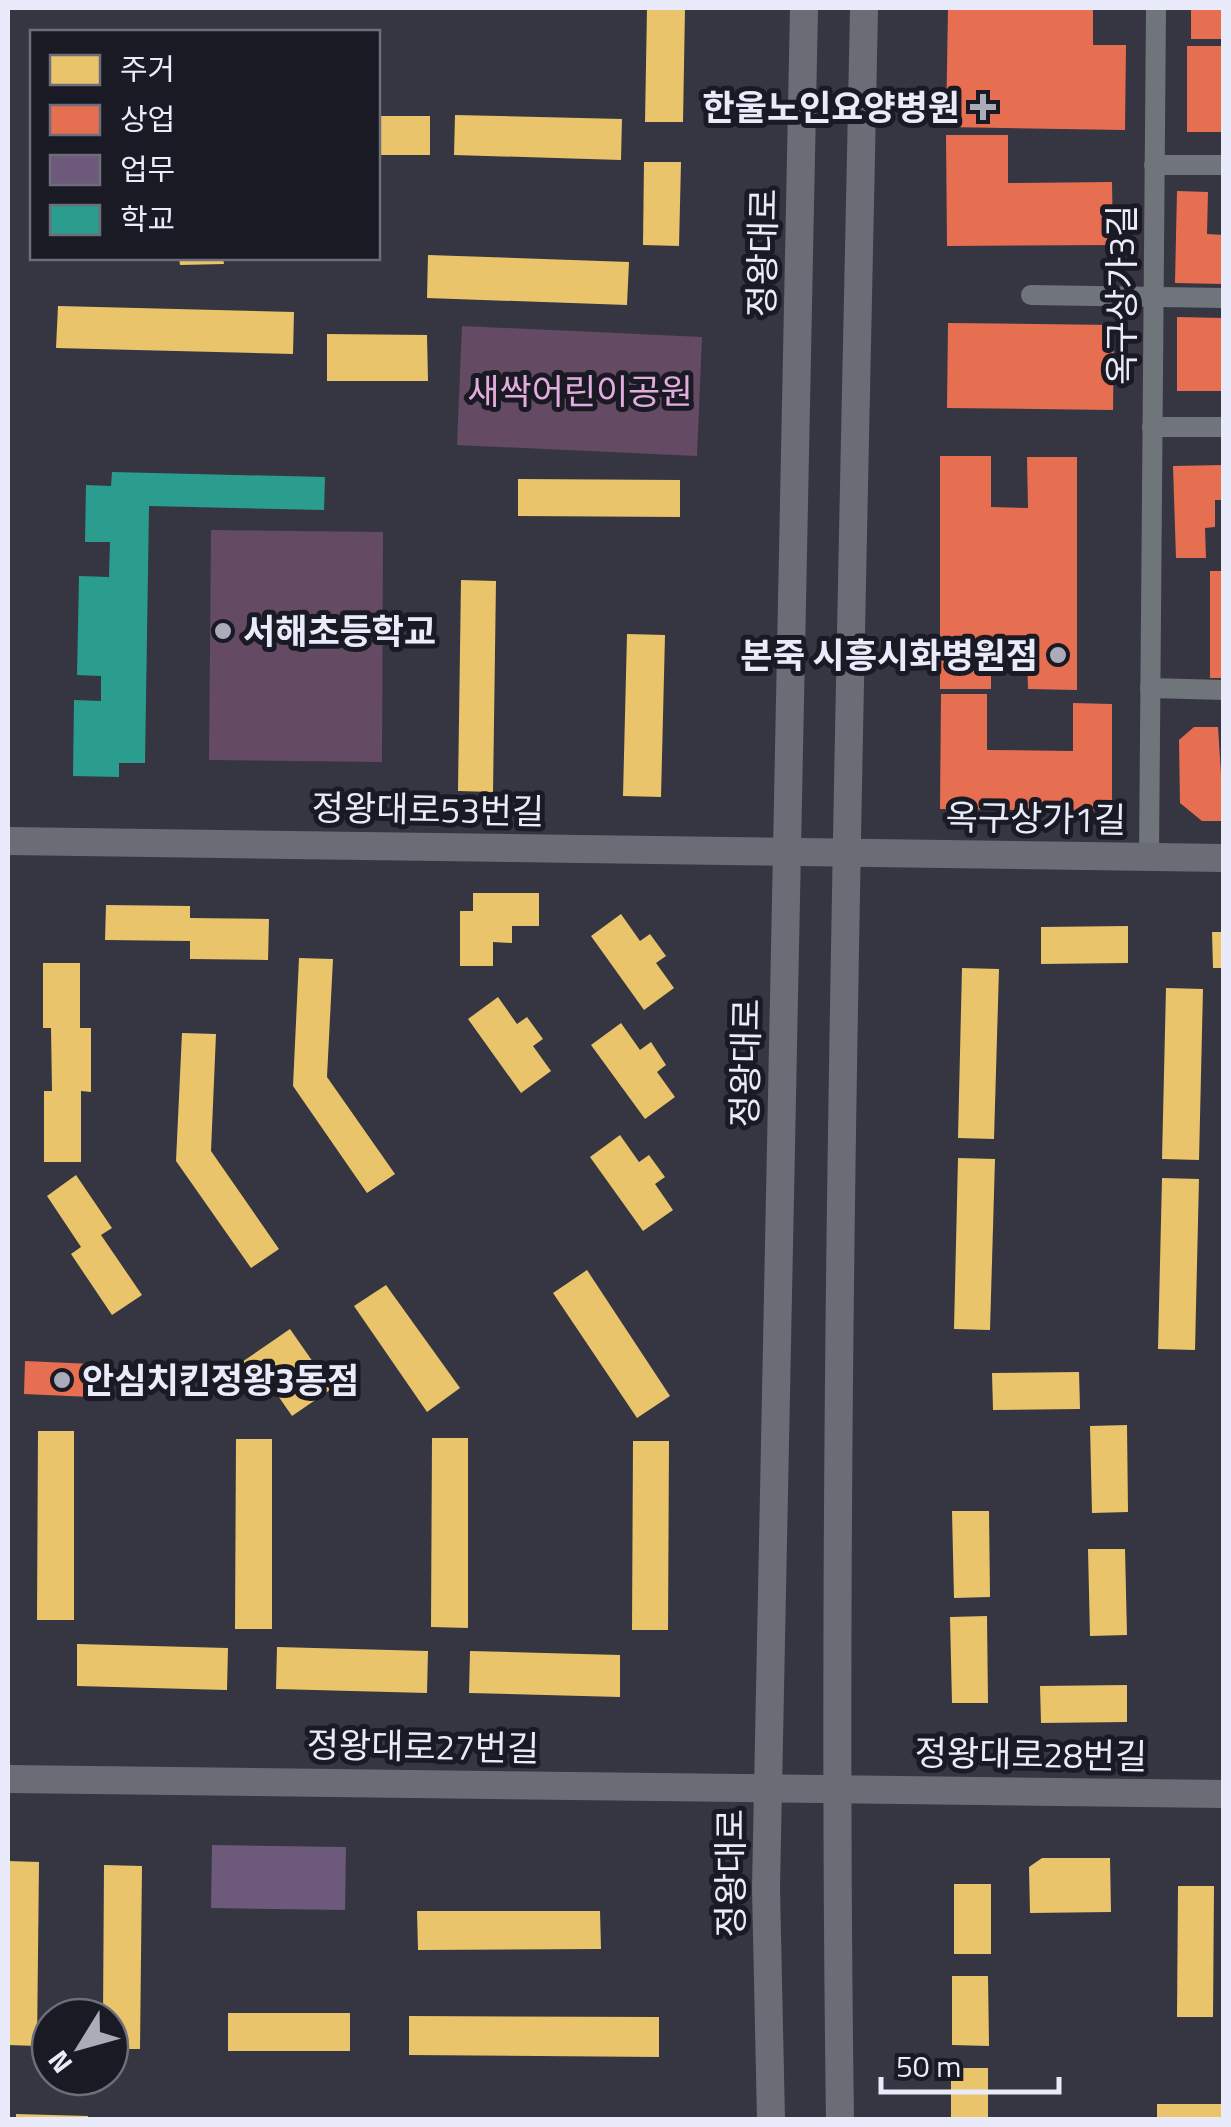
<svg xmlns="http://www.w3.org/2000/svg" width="1231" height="2127" viewBox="0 0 1231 2127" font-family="'Titillium Web','Noto Sans KR',sans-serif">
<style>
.green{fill:#654a64}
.homes{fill:#e9c46a}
.shops{fill:#e76f51}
.offices{fill:#6d597a}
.schools{fill:#2a9d8f}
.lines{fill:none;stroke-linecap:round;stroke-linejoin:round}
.street{stroke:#70747b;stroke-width:20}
.secondary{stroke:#6a6d76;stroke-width:28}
.poi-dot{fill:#abacba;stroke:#191a24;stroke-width:4}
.labels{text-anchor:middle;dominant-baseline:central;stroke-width:10;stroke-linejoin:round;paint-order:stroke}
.poi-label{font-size:35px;font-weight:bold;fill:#eaebfa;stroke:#191a24;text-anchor:end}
.street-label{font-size:35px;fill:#eaebfa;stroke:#191a24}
.park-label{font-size:35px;fill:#e3acdc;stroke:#191a24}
</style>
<rect width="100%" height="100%" fill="#353642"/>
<!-- green -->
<g class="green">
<path d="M462,326l240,11 -5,119 -240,-11z"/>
<path d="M211,530l172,2 -1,230 -173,-2z"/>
</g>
<!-- homes -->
<g class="homes">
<path d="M647,8h38l-2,114h-38z"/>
<path d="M455,115l167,4 -1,41 -167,-5z"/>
<rect x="378" y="116" width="52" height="39"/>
<path d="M644,162h37l-2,84 -36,-1z"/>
<path d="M428,255l201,7 -2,43 -200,-7z"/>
<path d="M179,258h44l1,6 -44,1z"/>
<path d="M58,306l236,6 -1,42 -237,-6z"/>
<path d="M327,334l100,1 1,46h-101z"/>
<path d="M518,479l162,1v37l-162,-1z"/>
<path d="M461,580l35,1 -3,211 -35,-1z"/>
<path d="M627,634l38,1 -4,162 -38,-1z"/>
<path d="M473,893h66v33h-27v17l-19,-1v24h-33v-55h13z"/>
<path d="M106,905l84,1v12l79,1 -1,41 -78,-1v-18l-85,-1z"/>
<path d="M621,914l19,27 10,-7 16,22 -10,7 18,25 -30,22 -53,-74z"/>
<path d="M1128,926v37l-87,1v-37z"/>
<path d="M1212,932h12v36h-11z"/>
<path d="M299,958l34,1 -6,118 68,97 -28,19 -74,-107z"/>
<path d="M43,963h37v65h11v64l-10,-1v71h-37v-71h8l-1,-63h-8z"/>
<path d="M962,968l37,1 -5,170 -36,-1z"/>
<path d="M1166,988l37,1 -4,171 -37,-1z"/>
<path d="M498,997l19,27 10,-7 16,22 -10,7 18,25 -30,22 -53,-74z"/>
<path d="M621,1023l19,27 11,-8 15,23 -9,7 18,25 -30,22 -54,-74z"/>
<path d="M182,1033l34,1 -5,117 68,98 -28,19 -75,-107z"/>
<path d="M620,1135l19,27 10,-7 16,22 -10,7 18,26 -30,21 -53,-74z"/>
<path d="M958,1158l37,1 -5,171 -36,-1z"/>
<path d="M76,1175l36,53 -11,7 41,60 -30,20 -41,-61 10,-7 -34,-51z"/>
<path d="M1162,1178l37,1 -4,171 -37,-1z"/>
<path d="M587,1270l83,126 -33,22 -84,-125z"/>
<path d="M386,1285l74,103 -33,24 -73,-106z"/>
<path d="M290,1329l23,33 -50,33 -21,-33z"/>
<path d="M313,1364l17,26 -38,26 -18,-26z"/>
<path d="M1079,1372l1,37 -87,1 -1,-37z"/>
<path d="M1127,1425l1,87 -36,1 -2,-87z"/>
<path d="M38,1431h36v189h-37z"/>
<path d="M432,1438h36v190l-37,-1z"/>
<path d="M236,1439h36v190h-37z"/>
<path d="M633,1441h36l-1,189h-36z"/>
<path d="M952,1511h37l1,86 -36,1z"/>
<path d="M1088,1549h37l2,86 -37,1z"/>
<path d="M987,1616l1,87h-36l-2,-86z"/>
<path d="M77,1644l151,4 -1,42 -150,-4z"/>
<path d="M277,1647l151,4 -1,42 -151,-4z"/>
<path d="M470,1651l150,4v42l-151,-4z"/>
<path d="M1127,1685v37l-86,1 -1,-37z"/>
<path d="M1042,1858h68l1,54 -81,1 -1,-46z"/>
<path d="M8,1861l31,1 -2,184 -29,-1z"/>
<path d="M104,1865l38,1 -2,183h-30v-32h-7z"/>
<rect x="954" y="1884" width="37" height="70"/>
<path d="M1178,1886h36l-1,131h-36z"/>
<path d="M417,1911h183l1,38 -183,1z"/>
<path d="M952,1976h36l1,70 -37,-1z"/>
<rect x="228" y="2013" width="122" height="38"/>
<path d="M409,2016l250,1v40l-250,-2z"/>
<rect x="951" y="2068" width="37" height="52"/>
<rect x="1157" y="2104" width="67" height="16"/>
<path d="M16,2114l72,2v4h-72z"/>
</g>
<!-- shops -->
<g class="shops">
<path d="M948,8h145v37h33l-1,85 -179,-3z"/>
<rect x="1191" y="8" width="33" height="31"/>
<rect x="1187" y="46" width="37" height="86"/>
<path d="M946,135h62v48l104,-1 1,63 -166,1z"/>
<path d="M1177,191l31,1 -1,42 17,1v49l-49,-1z"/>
<path d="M1177,317l47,1v73h-47z"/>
<path d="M948,323l166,2 -1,85 -166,-2z"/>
<path d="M940,456h51v51l37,1 -1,-51h50v233l-49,-1 -1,-34h-36v34h-51z"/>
<path d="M1224,465v35h-9v27l-10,1 1,30h-30l-3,-92z"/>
<rect x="1210" y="571" width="14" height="107"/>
<path d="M941,694h46v56l86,1v-48l39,1v107l-172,-2z"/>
<path d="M1194,727h24l6,94h-22l-22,-18 -1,-63z"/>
<path d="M25,1361l67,3 -1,33 -67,-3z"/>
</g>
<!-- offices -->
<path class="offices" d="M212,1845l134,2 -1,63 -134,-2z"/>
<!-- schools -->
<path class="schools" d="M112,472l213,5 -1,33 -175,-4 -4,257h-26v14l-46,-1 1,-76 27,1v-25l-24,-1 2,-99 30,1 1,-35h-25l1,-57 25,1z"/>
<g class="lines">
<!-- street -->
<g class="street">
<path d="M1154,165h70"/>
<path d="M1031,295l193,3"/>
<path d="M1152,427h72"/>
<path d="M1150,688l74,2"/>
<path d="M1149,857l7,-849"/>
</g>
<!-- secondary -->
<g class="secondary">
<path d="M8,841l1216,17"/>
<path d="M8,1779l1216,15"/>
<path d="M771,2120l-5,-232 38,-1880"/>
<path d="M840,2120c-10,-704 10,-1409 24,-2112"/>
</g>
</g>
<!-- markers -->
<g class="poi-dot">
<path d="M978 92h10v10h10v10h-10v10h-10v-10h-10v-10h10z"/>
<circle cx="223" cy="631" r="10"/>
<circle cx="1058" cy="655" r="10"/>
<circle cx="62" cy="1380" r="10"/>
</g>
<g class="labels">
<!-- poi labels -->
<g class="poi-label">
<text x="960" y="107">한울노인요양병원</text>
<text x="243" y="631" text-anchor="start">서해초등학교</text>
<text x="1038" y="655">본죽 시흥시화병원점</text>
<text x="82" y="1380" text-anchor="start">안심치킨정왕3동점</text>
</g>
<!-- street labels -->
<g class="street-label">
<text transform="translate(762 253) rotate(-89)">정왕대로</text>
<text transform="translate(1121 295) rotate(-90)">옥구상가3길</text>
<text transform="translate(428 809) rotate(1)">정왕대로53번길</text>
<text transform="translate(1036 818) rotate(1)">옥구상가1길</text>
<text transform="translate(745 1063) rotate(-89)">정왕대로</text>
<text transform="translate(423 1746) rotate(1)">정왕대로27번길</text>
<text transform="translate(1031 1754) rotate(1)">정왕대로28번길</text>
<text transform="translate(730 1873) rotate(-90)">정왕대로</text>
</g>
<!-- park labels -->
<g class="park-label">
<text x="580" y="391">새싹어린이공원</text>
</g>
</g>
<!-- border -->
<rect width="1231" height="2127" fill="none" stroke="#eaebfa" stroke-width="20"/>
<!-- legend -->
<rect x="30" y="30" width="350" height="230" fill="#191a24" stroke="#6d6e7a" stroke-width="2.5"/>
<rect x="50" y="55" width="50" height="30" fill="#e9c46a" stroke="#6d6e7a" stroke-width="2.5"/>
<text x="120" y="80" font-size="30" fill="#eaebfa">주거</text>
<rect x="50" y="105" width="50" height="30" fill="#e76f51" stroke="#6d6e7a" stroke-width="2.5"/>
<text x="120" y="130" font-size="30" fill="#eaebfa">상업</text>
<rect x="50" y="155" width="50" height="30" fill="#6d597a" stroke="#6d6e7a" stroke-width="2.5"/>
<text x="120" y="180" font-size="30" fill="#eaebfa">업무</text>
<rect x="50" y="205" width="50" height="30" fill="#2a9d8f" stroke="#6d6e7a" stroke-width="2.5"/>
<text x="120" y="230" font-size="30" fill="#eaebfa">학교</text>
<!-- north arrow -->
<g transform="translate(80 2047) rotate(233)"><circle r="48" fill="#191a24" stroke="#6d6e7a" stroke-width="2.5"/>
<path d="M0-8L18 38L0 25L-18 38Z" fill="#abacba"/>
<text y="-15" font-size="28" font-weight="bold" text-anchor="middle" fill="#eaebfa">N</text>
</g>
<!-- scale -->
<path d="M881 2077v15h178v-15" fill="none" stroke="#eaebfa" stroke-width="5"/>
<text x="896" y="2077" font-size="30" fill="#eaebfa" stroke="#191a24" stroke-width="8" paint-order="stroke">50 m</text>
</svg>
